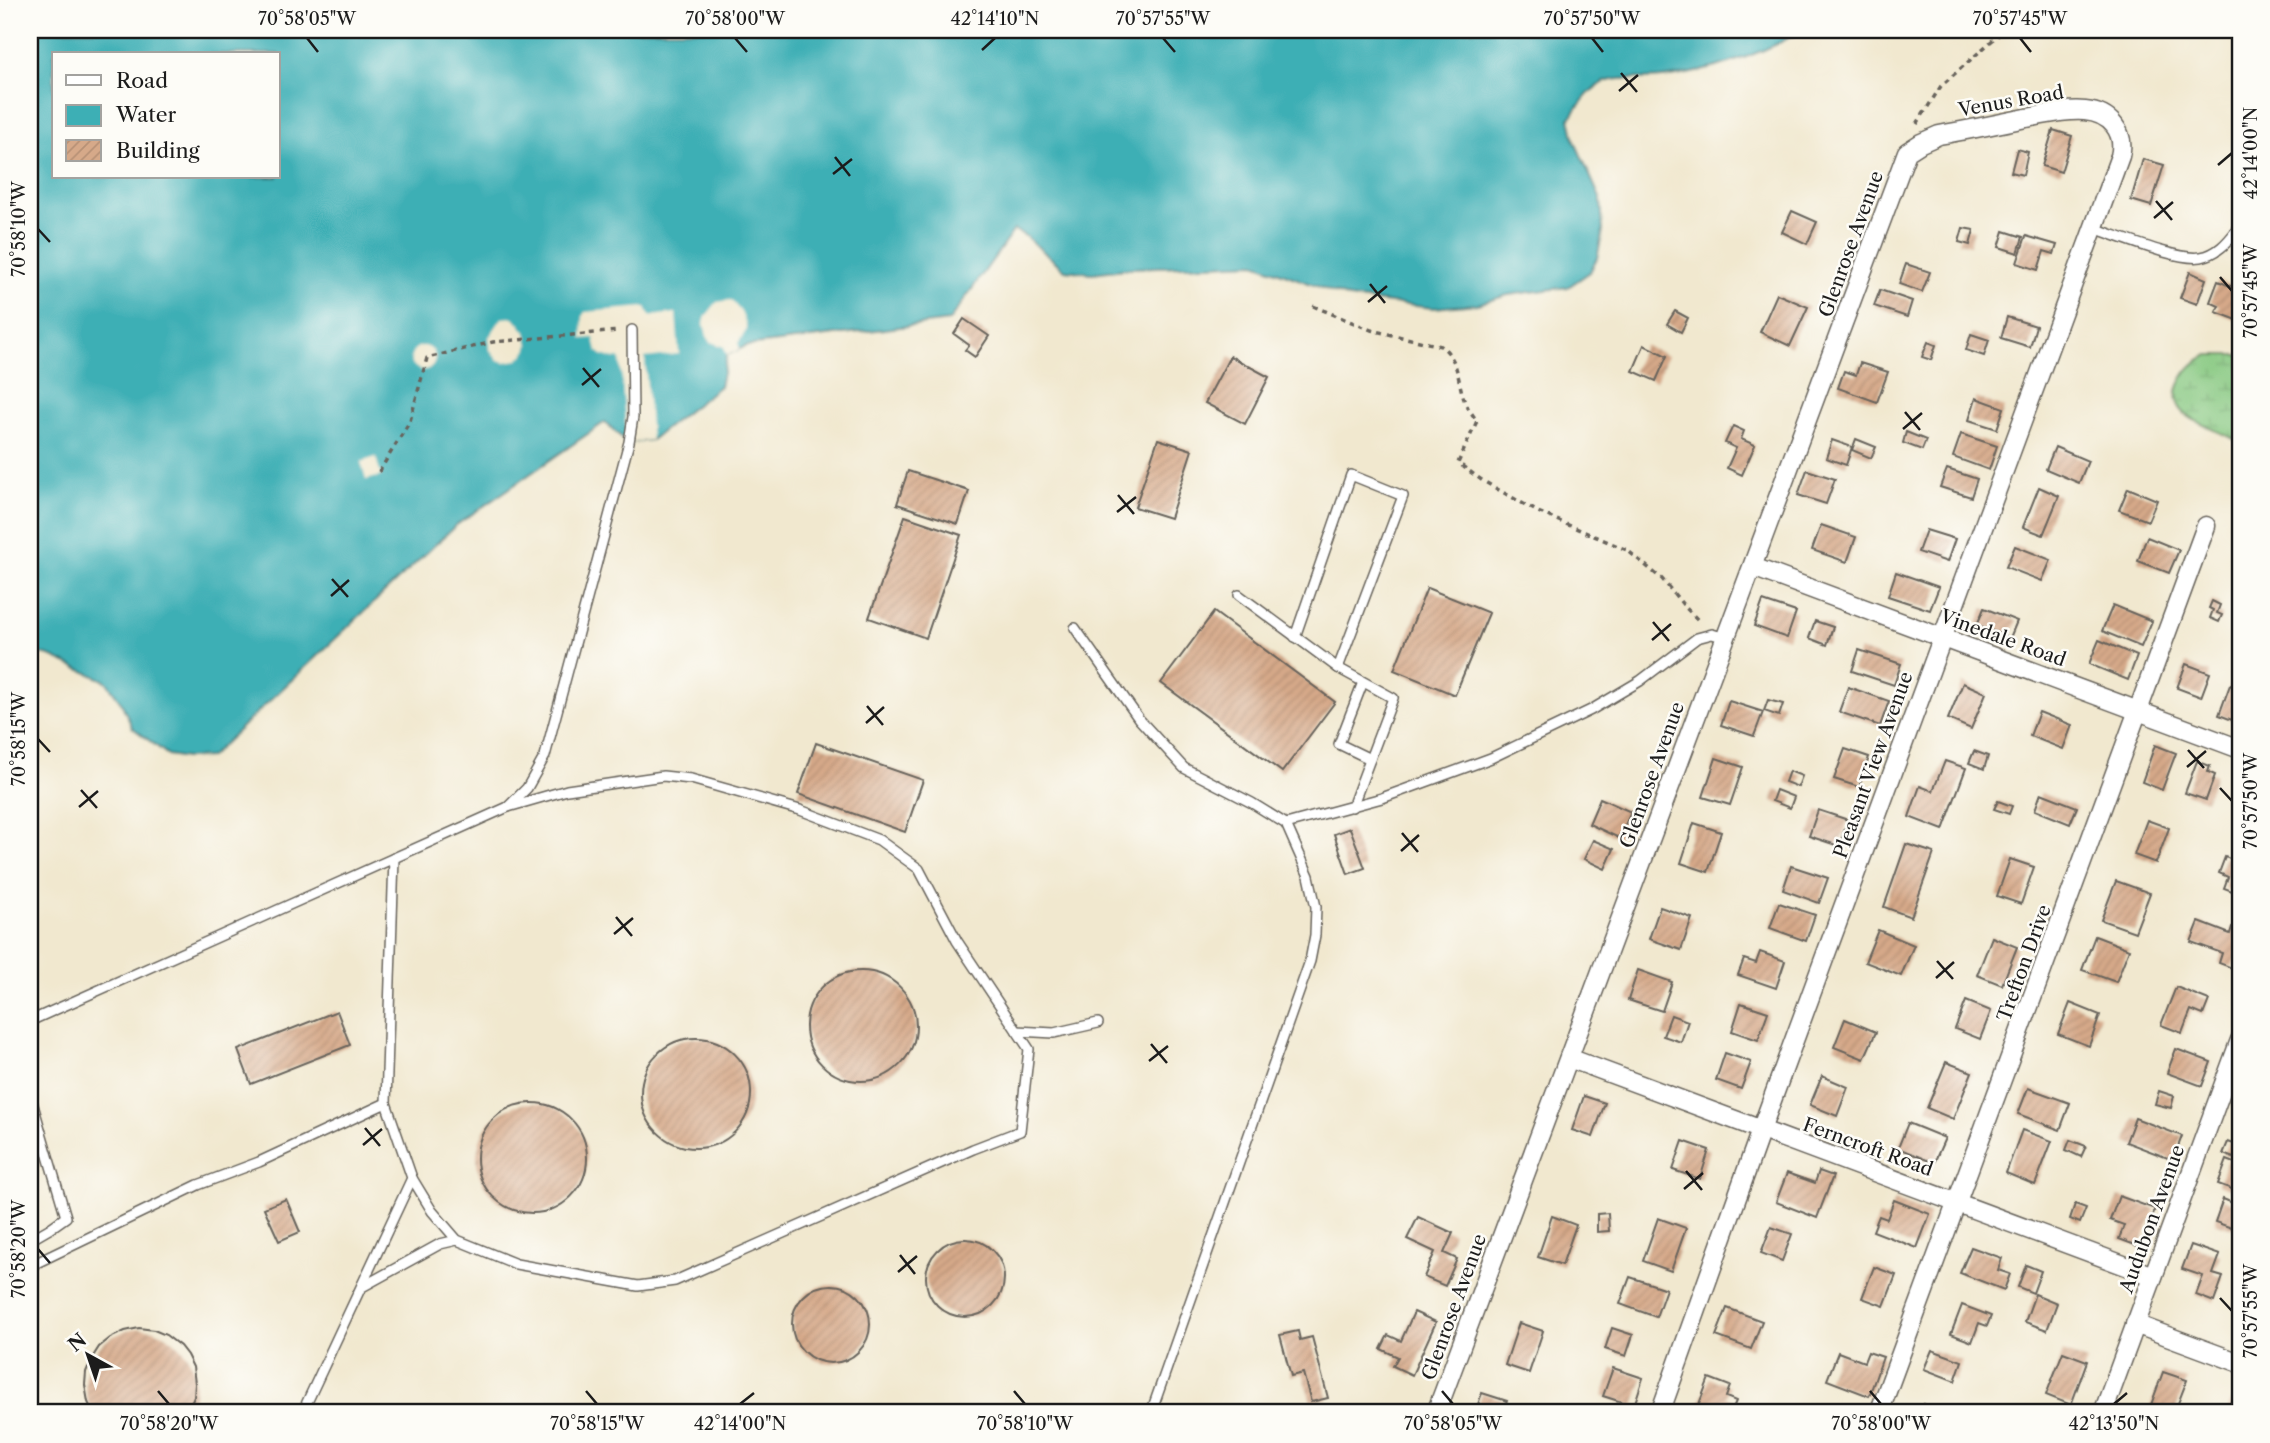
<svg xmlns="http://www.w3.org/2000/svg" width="2270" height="1443" viewBox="0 0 2270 1443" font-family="'Libre Caslon Text',serif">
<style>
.wetland{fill:url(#wetland-marsh);stroke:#51724e;stroke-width:2}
.water{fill:#3dafb5;stroke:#2c6668;stroke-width:2;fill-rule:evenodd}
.pier{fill:#f1e8cf}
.building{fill:url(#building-hatch)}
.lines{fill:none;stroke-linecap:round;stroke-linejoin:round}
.lane-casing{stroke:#67635b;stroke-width:12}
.street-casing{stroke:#67635b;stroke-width:21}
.path{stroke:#67635b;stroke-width:3.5;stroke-dasharray:5 5;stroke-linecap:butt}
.lane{stroke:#fff;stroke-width:9}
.street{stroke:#fff;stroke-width:18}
.ticks{fill:none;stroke:#1c1c1c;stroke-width:2.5}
.labels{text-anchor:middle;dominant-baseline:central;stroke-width:5;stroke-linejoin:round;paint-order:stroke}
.street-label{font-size:19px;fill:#1c1c1c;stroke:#fdfcf7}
.neatline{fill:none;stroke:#1c1c1c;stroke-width:2.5}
.ticks-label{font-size:18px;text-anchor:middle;fill:#1c1c1c}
</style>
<defs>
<pattern id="wetland-marsh" width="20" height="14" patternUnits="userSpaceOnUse" patternTransform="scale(1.75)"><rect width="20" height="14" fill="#86c880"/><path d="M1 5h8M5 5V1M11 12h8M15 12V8" fill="none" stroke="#73ab6e"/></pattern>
<pattern id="building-hatch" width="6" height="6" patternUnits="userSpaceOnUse" patternTransform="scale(1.75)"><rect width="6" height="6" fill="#d6a989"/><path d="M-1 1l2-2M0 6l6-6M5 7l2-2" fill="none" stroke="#b79176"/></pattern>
</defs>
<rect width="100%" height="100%" fill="#fdfcf7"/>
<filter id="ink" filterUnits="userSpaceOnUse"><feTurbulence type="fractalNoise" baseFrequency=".0143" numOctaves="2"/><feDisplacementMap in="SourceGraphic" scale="14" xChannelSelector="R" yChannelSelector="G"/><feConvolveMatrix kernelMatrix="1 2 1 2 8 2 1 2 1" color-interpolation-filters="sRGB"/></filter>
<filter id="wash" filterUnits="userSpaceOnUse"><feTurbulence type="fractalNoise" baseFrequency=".00686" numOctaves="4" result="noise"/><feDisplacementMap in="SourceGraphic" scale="28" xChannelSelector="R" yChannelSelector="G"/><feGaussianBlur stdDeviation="1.57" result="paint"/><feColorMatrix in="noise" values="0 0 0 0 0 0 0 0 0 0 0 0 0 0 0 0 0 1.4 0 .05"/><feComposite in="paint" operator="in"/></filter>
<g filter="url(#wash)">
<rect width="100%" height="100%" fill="#f1e8cf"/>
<!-- wetland -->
<path class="wetland" d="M2209,355h31v88c-20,-16 -76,-22 -61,-58 7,-16 15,-23 30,-30z"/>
<!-- water -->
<path class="water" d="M30,30h1774c-45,25 -91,42 -142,48 -16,2 -46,-2 -59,5 -15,7 -23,22 -33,35l5,24 26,58 2,31 -6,27 -7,14 -22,15 -60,8 -31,9 -44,4 -84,-10 -94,-35 -123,5 -40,5 -27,-3 -41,-35 -10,-5 -65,91 -203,25 -19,9 -7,31 -69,54 -24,3 -22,-21 -150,104 -245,231 -24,1 -18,-3 -36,-28 -11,-25 -15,-21 -56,-25 -20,-4zM54,54h224v123h-224z"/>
<!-- pier -->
<g class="pier">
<path d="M731,300l10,12 5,12v7l-8,12 2,6 -13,6 -3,-8 -13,-5 -4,-6 -3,-13 2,-7 11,-14z"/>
<path d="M646,307l4,9 26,-3 3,41 -34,4 6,82 -24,3 -7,-85 -6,1 -12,-4 -5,-4 -3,-13 -12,1 1,-24 2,-3z"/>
<path d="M514,317l12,15 3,13 -2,6 -9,9 -13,2 -7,-2 -8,-10 -1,-13 13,-19z"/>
<circle cx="423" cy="358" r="12"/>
<path d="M376,457l5,19 -15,4 -5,-18z"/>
</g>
<g id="blocks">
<!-- building -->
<g class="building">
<path d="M2053,130l19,6 -11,36 -19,-6z"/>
<path d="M2017,149l11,3 -5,23 -12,-3z"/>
<path d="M2143,159l21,6 -13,41 -20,-6z"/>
<path d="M1792,211l25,11 -10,22 -25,-12z"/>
<path d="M1963,228l11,2 -4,15 -11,-3z"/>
<path d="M2004,231l19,6 -5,16 -19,-6z"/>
<path d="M2026,236l31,9 -3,9 -10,-3 -6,19 -21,-7z"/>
<path d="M1906,264l24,8 -8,20 -23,-8z"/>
<path d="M2190,272l16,7 -9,25 -17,-6z"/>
<path d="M2218,281l22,9v31l-24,-9 3,-6 -9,-4z"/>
<path d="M1880,290l32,11 -5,16 -33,-11z"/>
<path d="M1777,294l31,13 -18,39 -30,-14z"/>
<path d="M1675,311l13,7 -7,14 -14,-8z"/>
<path d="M2007,317l29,9 -6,21 -29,-9z"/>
<path d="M964,319l25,17 -14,21 -10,-7 4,-5 -15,-11z"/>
<path d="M1971,334l18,6 -5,16 -18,-6z"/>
<path d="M1928,342l8,3 -5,15 -9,-3z"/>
<path d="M1644,345l23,11 -11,25 -23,-10z"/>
<path d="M1230,356l39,21 -24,47 -40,-21z"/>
<path d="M1860,363l28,9 -11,30 -39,-14 6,-17 12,4z"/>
<path d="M1976,398l28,10 -7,21 -28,-9z"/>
<path d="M1733,426l11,5 -3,8 14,6 -13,30 -15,-7 9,-20 -11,-5z"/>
<path d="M1906,432l20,8 -4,10 -19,-7z"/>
<path d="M1961,434l36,12 -8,24 -36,-13z"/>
<path d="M1158,439l34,11 -22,68 -35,-11z"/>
<path d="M1856,439l20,8 -5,11 -19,-8z"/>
<path d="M1832,440l20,7 -6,18 -20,-7z"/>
<path d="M2055,447l33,14 -9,22 -33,-14z"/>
<path d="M1947,469l30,10 -6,18 -31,-10z"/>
<path d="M1807,470l28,9 -9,25 -28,-9z"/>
<path d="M908,471l61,20 -11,33 -61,-20z"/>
<path d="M2039,487l20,9 -16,39 -20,-8z"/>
<path d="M2128,488l29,12 -9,21 -29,-11z"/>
<path d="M905,516l56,19 -35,103 -57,-20z"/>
<path d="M1821,525l35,12 -9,25 -35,-12z"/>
<path d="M1926,530l29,9 -8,23 -29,-10z"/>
<path d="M2147,537l32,13 -10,23 -31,-12z"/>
<path d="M2015,546l36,14 -9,21 -36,-14z"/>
<path d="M1896,572l43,15 -9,23 -42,-14z"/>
<path d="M1427,588l62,25 -34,82 -61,-25z"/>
<path d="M1763,601l33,11 -9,26 -33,-12z"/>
<path d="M2212,601l8,4 -3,8 5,2 -3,7 -9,-4 3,-8 -4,-2z"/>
<path d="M2113,605l39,16 -11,26 -39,-16z"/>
<path d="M1984,608l33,13 -7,17 -33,-13z"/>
<path d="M1214,612l121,90 -53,70 -121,-89z"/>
<path d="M1815,621l18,6 -6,18 -18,-7z"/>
<path d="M2099,640l38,16 -9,24 -39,-16z"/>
<path d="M1859,650l42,14 -7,21 -42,-14z"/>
<path d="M2186,664l24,9 -9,24 -24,-9z"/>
<path d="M1963,683l23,10 -15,36 -23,-10z"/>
<path d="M2230,685l10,4v34l-21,-8z"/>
<path d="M1848,687l41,14 -9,25 -41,-14z"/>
<path d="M1768,700l15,4 -4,12 -15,-5z"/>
<path d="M1729,701l34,11 -9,24 -33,-11z"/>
<path d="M2039,712l33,13 -9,24 -33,-13z"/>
<path d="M816,743l107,37 -18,52 -107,-38z"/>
<path d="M2155,745l21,8 -14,37 -20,-8z"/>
<path d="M1845,749l24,8 -10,30 -25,-8z"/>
<path d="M1974,751l14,5 -4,13 -15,-6z"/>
<path d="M1716,758l27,9 -13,38 -27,-8z"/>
<path d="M1945,761l21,7 -23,62 -34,-13 11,-31 13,5z"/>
<path d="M2197,761l13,5 -2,6 7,3 -9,25 -21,-7z"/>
<path d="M1789,771l13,5 -4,11 -13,-5z"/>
<path d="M2240,783v25l-8,-3z"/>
<path d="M1776,790l18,7 -4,11 -18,-7z"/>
<path d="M2041,793l36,14 -7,17 -35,-14z"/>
<path d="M1600,798l31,14 -12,26 -30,-14z"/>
<path d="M1998,801l14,5 -3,8 -15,-5z"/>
<path d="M1818,810l30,10 -9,26 -30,-10z"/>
<path d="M2147,820l22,8 -13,35 -22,-8z"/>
<path d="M1694,823l27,9 -13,40 -27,-9z"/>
<path d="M1350,828l15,40 -17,6 -14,-40z"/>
<path d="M1593,840l21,9 -9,20 -21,-10z"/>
<path d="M1906,844l28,9 -23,64 -27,-10z"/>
<path d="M2238,854l2,1v39l-16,-6 4,-11 -9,-4 6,-16 10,4z"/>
<path d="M2010,859l24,8 -13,37 -24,-8z"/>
<path d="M1791,866l37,12 -9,25 -36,-13z"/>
<path d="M2116,881l34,12 -15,39 -34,-12z"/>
<path d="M1779,903l36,12 -9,26 -36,-13z"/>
<path d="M1660,907l32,11 -11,32 -32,-11z"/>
<path d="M2199,922l31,12 2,-7 8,3v16l-8,22 -13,-5 3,-10 -31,-11z"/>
<path d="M1878,930l36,15 -13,31 -36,-14z"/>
<path d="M2095,936l34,13 -13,33 -34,-12z"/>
<path d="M1992,937l25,10 -15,38 -25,-10z"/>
<path d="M1760,952l25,9 -9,27 -38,-13 6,-16 12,4z"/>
<path d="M1638,970l34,12 -10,29 -34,-11z"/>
<circle cx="861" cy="1026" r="55"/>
<path d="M2176,987l33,13 -6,15 -12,-5 -9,23 -21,-8z"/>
<path d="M1966,1001l25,10 -11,28 -25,-10z"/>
<path d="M1741,1003l27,9 -10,28 -26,-9z"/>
<path d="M2070,1003l30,12 -11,31 -31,-12z"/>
<path d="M337,1011l13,34 -99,39 -13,-34z"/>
<path d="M1671,1015l17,6 -7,21 -18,-6z"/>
<path d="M1845,1019l31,13 -12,27 -30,-12z"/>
<circle cx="696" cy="1093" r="55"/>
<path d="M2176,1049l35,13 -9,24 -35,-13z"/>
<path d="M1725,1053l26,9 -10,27 -25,-9z"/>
<path d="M1946,1062l26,10 -19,47 -26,-11z"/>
<path d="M1822,1076l26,11 -11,29 -27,-11z"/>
<path d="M2028,1088l42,15 -10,27 -42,-16z"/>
<path d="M2159,1091l15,5 -3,12 -16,-4z"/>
<path d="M1584,1096l21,7 -12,34 -21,-7z"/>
<circle cx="532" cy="1158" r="55"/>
<path d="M2135,1118l47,18 -9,24 -47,-18z"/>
<path d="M1908,1123l37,15 -11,25 -36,-15z"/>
<path d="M2022,1130l30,11 -17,44 -29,-12z"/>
<path d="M2070,1140l16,6 -5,11 -15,-7z"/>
<path d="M1683,1141l26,9 -9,29 -27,-9z"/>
<path d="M2228,1142l12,4 -1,14 -16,-6z"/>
<path d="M2227,1160l13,5v27l-22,-8z"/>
<path d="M1819,1171l14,5 -16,42 -41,-16 11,-29 28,10z"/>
<path d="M2119,1196l36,13 -15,38 -21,-8 5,-14 -14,-5z"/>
<path d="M286,1199l14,33 -21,9 -15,-33z"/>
<path d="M2223,1199l17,7v25l-25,-9z"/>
<path d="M1894,1200l36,14 -13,34 -44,-17 6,-15 8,3z"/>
<path d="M2075,1204l11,4 -6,15 -10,-4z"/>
<path d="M1608,1213l1,18 -12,1v-18z"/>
<path d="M1552,1216l24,9 -14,40 -24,-8z"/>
<path d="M1418,1217l35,16 -9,20 13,6 -12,27 -21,-9 11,-25 -28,-13z"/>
<path d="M1658,1218l28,10 -15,43 -28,-10z"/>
<path d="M1771,1227l21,7 -10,27 -21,-8z"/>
<circle cx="965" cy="1278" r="39"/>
<path d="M2191,1245l29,10 -7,19 10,3 -9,25 -18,-7 7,-19 -21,-7z"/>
<path d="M1971,1247l31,11 -4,12 12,4 -6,16 -44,-17z"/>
<path d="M2026,1265l15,6 -8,22 -15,-6z"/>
<path d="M1874,1267l22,8 -12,31 -22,-8z"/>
<path d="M1630,1277l36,12 -10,28 -36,-13z"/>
<circle cx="831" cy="1324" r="39"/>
<path d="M2035,1294l22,9 -10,27 -22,-8z"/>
<path d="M1962,1305l29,11 -4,10 -8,-3 -7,19 -21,-8z"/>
<path d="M1727,1308l35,13 -11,28 -35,-13z"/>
<path d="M1414,1312l22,10 -24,53 -19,-9 5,-9 -17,-8 7,-14 13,6z"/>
<path d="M1519,1323l24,8 -14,42 -24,-8z"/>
<path d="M139,1328l15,2 12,5 14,11 7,9 6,12 2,17 -1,13 -7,16h-94l-5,-11 -3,-17 1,-13 6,-14 7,-11 11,-9 15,-7z"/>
<path d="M1612,1328l21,7 -7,21 -21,-7z"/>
<path d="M1298,1331l2,9 12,-3 16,61 -17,4 -8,-29 -12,3 -11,-41z"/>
<path d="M1932,1350l30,11 -7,20 -31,-12z"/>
<path d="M1838,1352l26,10 4,-10 15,5 -14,39 -42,-16z"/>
<path d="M2063,1352l24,9 -16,44 -25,-10z"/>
<path d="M1613,1368l30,10 -9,28 -31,-10z"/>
<path d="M2163,1372l24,8 -12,31 -11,-4 -2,6h-14z"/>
<path d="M1709,1378l21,8 -4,11 10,4 -5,12 -35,-1z"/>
<path d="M1482,1393l25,8 -4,12h-28z"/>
<path d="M2232,1399l8,3v11h-13z"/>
<path d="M1923,1404l23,9h-26z"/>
</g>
</g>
</g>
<g filter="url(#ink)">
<use href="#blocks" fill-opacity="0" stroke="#67635b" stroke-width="2"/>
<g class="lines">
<!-- lane casing -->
<g class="lane-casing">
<g id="lane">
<path d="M2093,228c26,8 84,33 108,29 16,-3 26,-14 35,-26"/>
<path d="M1239,595l99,73"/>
<path d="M1075,628l64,91 45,49 68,35 34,21 23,52 7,31 -1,28 -5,26 -159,452"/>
<path d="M1295,637l56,-162 52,21 -65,172 55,30 -41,109"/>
<path d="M1363,682l-24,62 31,15"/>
<path d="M1286,824l96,-26 109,-40 100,-48 49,-29 57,-43 15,-4 14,4"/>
<path d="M30,1021l478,-214 19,-19 18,-32 84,-314 4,-25 -1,-87"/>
<path d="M1017,1031l37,2 44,-10"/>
<path d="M30,1095l36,122 -17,12 -19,11"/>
<path d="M412,1178l20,33 25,29 59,24 122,22 37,-5 298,-132 47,-18 9,-82 -72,-108 -38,-72 -40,-29 -79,-30 -109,-31 -28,-3 -96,14 -59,17"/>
<path d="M30,1266l168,-81 61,-23 127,-59"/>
<path d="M362,1287l78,-43 17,-4"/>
<path d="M302,1413l110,-235 -26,-75 8,-245"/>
</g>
</g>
<!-- street casing -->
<g class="street-casing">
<g id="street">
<path d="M1753,567l487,182"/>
<path d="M1569,1058l584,218"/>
<path d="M2135,1324l105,39"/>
<path d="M1436,1413l471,-1261 14,-9 18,-8c29,-5 58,-11 87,-17 19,-3 39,-9 59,-7 25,2 41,21 35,45l-359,974 -101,283"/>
<path d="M1879,1413l327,-887"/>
<path d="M2103,1413l137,-373"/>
</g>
</g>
<!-- path -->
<g class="path">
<path d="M1917,124l24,-38 63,-56"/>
<path d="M1313,306l58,24 70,16c19,14 16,36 24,56 3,7 8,13 12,19l-19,42 25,18 55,31 89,38 35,29 22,27 16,16"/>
<path d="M379,472l31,-51 17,-63 66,-16 126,-11"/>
</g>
<!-- lane -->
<use href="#lane" class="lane"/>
<!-- street -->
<use href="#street" class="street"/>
</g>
</g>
<!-- ticks -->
<path class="ticks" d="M307,38l11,14M735,38l12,14M1163,38l12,14M1592,38l11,14M2020,38l11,14M982,50l13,-12M1621,73l16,19M1619,91l19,-16M835,157l15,19M2218,165l14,-12M833,174l19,-15M2156,201l16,19M2154,218l19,-16M38,229l12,13M2220,277l12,14M1370,284l15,19M1368,302l19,-16M583,368l16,19M582,385l19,-16M1905,412l15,18M1903,429l19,-16M1118,495l16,19M1117,512l19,-15M332,579l16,18M331,596l18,-16M1653,622l16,19M1652,640l19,-16M867,706l16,19M866,723l18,-16M38,739l12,13M2188,750l16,18M2187,767l19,-16M2220,788l12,13M81,790l16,18M79,807l19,-16M1402,833l16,19M1401,851l18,-16M616,917l16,19M614,934l19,-16M1937,961l16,18M1936,978l18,-16M1151,1044l16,19M1149,1061l19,-15M365,1128l15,18M363,1145l19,-16M1686,1171l16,19M1684,1189l19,-16M38,1249l12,14M900,1255l15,19M898,1272l19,-16M2220,1298l12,13M158,1391l11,13M586,1391l11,13M1014,1391l11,13M1442,1391l11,13M1870,1391l11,13M740,1404l14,-11M2114,1404l13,-11"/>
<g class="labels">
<!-- street labels -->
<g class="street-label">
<text transform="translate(2011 101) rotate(-10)">Venus Road</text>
<text transform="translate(1851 244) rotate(-70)">Glenrose Avenue</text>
<text transform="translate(2003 638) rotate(20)">Vinedale Road</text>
<text transform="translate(1873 765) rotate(-70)">Pleasant View Avenue</text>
<text transform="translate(1652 775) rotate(-70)">Glenrose Avenue</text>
<text transform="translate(2024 963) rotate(-70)">Trefton Drive</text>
<text transform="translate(1868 1147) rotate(20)">Ferncroft Road</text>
<text transform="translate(2152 1219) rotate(-70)">Audubon Avenue</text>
<text transform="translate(1454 1307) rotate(-70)">Glenrose Avenue</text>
</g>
</g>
<!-- margin -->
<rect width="2270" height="1443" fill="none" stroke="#fdfcf7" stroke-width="77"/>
<!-- legend -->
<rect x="52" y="52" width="228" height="126" fill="#fdfcf7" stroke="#a3a29f" stroke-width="2"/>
<rect x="66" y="75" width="35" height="10" fill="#ffffff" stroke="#a3a29f" stroke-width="2"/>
<text x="116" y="88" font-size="21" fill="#1c1c1c">Road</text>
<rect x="66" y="105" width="35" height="21" fill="#3dafb5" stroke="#a3a29f" stroke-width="2"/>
<text x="116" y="122" font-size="21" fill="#1c1c1c">Water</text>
<rect x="66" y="140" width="35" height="21" fill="url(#building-hatch)" stroke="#a3a29f" stroke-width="2"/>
<text x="116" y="158" font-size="21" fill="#1c1c1c">Building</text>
<!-- north arrow -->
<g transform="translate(88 1355) rotate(320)" stroke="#fdfcf7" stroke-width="5" paint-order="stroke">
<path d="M0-5L12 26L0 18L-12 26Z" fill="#1c1c1c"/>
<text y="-10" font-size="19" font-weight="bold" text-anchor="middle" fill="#1c1c1c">N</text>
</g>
<rect x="38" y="38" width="2194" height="1366" class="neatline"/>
<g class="ticks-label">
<text x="307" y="25">70°58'05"W</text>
<text x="735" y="25">70°58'00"W</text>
<text x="995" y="25">42°14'10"N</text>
<text x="1163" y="25">70°57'55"W</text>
<text x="1592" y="25">70°57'50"W</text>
<text x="2020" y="25">70°57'45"W</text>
<text transform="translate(2251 153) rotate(-90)" y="6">42°14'00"N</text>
<text transform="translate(19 229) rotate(-90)" y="6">70°58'10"W</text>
<text transform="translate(2251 291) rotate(-90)" y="6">70°57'45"W</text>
<text transform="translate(19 739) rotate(-90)" y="6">70°58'15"W</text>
<text transform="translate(2251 801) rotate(-90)" y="6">70°57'50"W</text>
<text transform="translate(19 1249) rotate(-90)" y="6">70°58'20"W</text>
<text transform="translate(2251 1311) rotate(-90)" y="6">70°57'55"W</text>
<text x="169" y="1430">70°58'20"W</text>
<text x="597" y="1430">70°58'15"W</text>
<text x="740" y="1430">42°14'00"N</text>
<text x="1025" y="1430">70°58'10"W</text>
<text x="1453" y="1430">70°58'05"W</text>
<text x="1881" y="1430">70°58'00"W</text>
<text x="2114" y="1430">42°13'50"N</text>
</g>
</svg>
